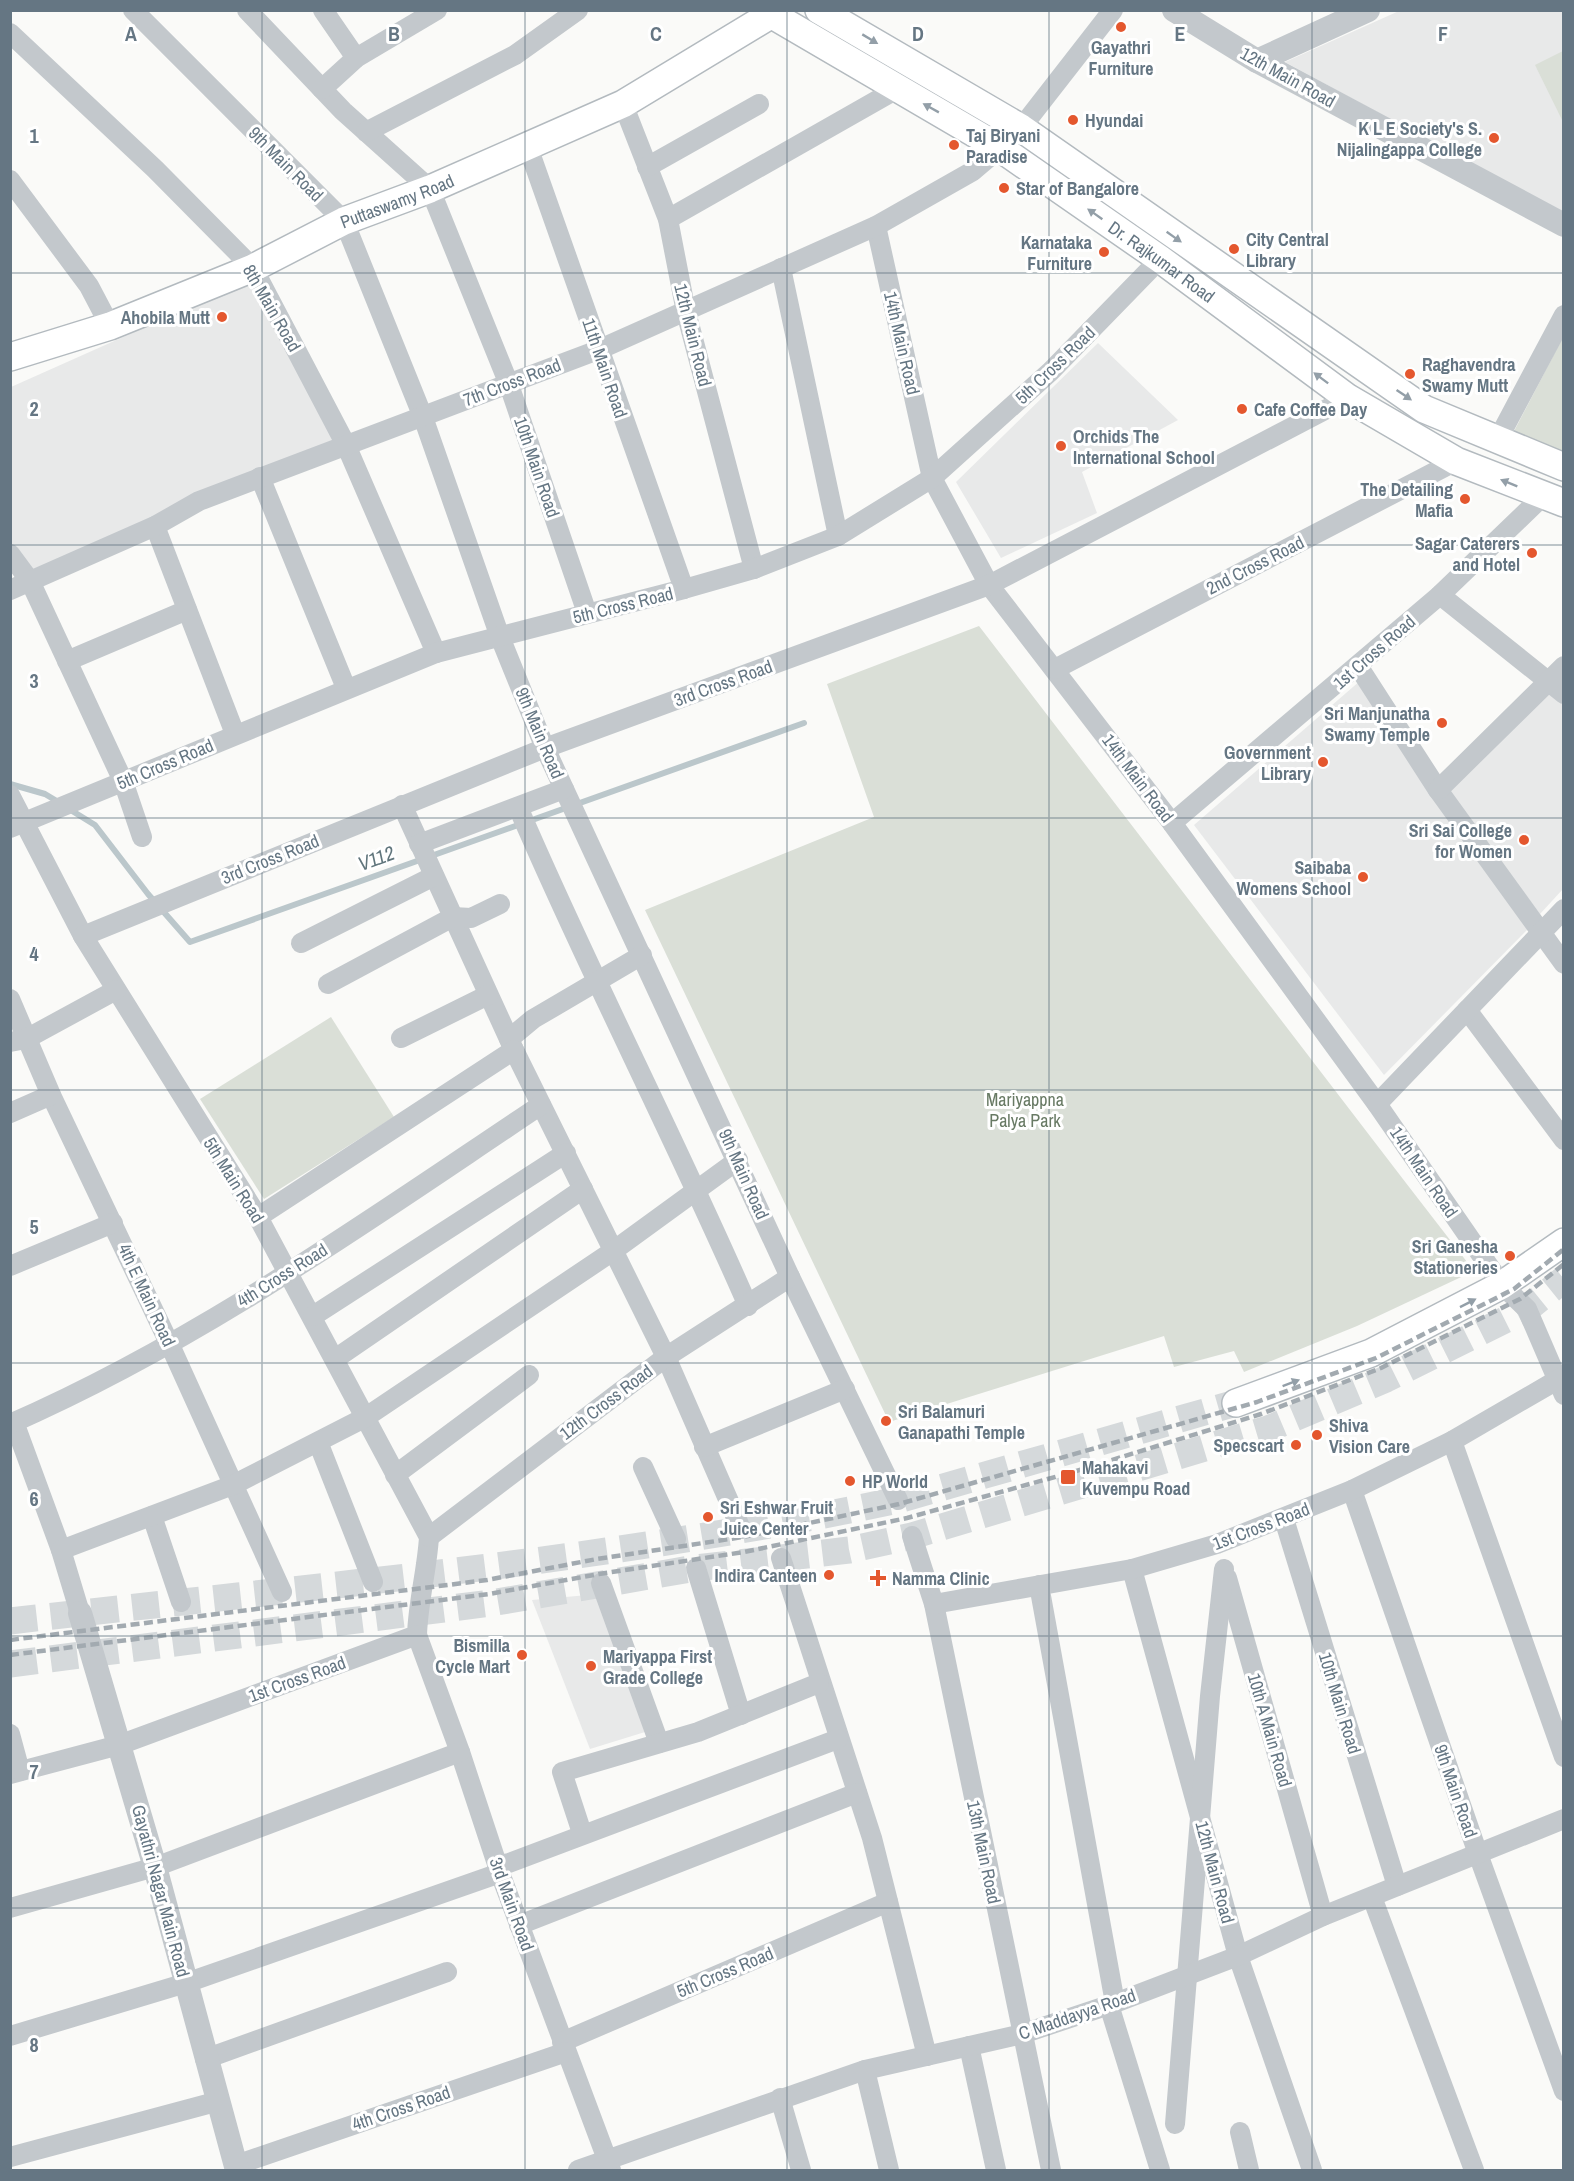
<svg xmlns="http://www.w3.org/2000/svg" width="1574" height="2181" viewBox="0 0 1574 2181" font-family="'Archivo Narrow',sans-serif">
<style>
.built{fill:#e8e9e9}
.green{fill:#dadfd7}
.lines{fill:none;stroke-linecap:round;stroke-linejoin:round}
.stream{stroke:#bbc7cb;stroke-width:6}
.secondary-tunnel{stroke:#d5d9db;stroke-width:27;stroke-dasharray:27 14;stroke-linecap:butt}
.secondary-casing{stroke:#b3babf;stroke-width:30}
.minor{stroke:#c3c8cc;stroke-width:20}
.tertiary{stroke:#c3c8cc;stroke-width:24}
.secondary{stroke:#fff;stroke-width:27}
.rail{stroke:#a2aab0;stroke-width:4.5;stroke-dasharray:9 4.5;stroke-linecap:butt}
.oneway{fill:#939fa8}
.grid{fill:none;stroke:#657683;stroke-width:1.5;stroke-opacity:0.55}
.poi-dot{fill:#e4572e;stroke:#fff;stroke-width:2}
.labels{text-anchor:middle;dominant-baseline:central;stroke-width:6;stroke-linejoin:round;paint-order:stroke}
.poi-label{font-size:18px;font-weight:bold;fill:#657683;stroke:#fff;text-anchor:start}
.street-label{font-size:18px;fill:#657683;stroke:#fff}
.park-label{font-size:18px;fill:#687a64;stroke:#fff}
.water-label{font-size:20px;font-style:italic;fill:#60757c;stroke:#fff}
.grid-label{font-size:20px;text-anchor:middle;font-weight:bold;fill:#657683;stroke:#fff;stroke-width:6;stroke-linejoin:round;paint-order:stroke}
</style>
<rect width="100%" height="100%" fill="#fafaf8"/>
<!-- built -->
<g class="built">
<path d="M1399,11h164v202l-278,-151z"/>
<path d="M251,280l85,163 -303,133 -22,-30v-159z"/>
<path d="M1098,343l80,77 -96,52 15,41 -96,45 -45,-76z"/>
<path d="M1361,680l167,249 -144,146 -190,-250z"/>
<path d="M1550,688l13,12v189l-23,25 -93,-123z"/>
<path d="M599,1594l46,138 -55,17 -58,-149z"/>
</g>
<!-- green -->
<g class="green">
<path d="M1563,51v71l-28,-57z"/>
<path d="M1563,337v120l-51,-22z"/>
<path d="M979,626l427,557 68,88 -117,55 -113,46 -10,-21 -60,16 -10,-31 -275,86 -244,-512 229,-93 -47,-133z"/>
<path d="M331,1017l63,100 -130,82 -64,-100z"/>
</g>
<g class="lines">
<!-- stream -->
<g class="stream">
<path d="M10,784l35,10 15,9"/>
<path d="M69,809l26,16 53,69 42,48 614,-219"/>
</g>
<!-- secondary-tunnel -->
<g class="secondary-tunnel">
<path d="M10,1621c297,-34 596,-59 888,-121l338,-97"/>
<path d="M10,1664l481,-61 205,-35 153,-18 63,-14 356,-107 118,-50 141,-70 37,-30"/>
</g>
<!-- secondary casing -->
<g class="secondary-casing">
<g id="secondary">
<path id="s1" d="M764,10l236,138 160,111 188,139 108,63 108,42"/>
<path d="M819,10l202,118 403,281 140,58"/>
<path id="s2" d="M10,357l100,-31 143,-58 91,-47 86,-32 193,-85 149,-90"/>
<path d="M1236,1403l135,-50 131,-68 62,-43"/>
</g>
</g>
<!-- minor -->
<g class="minor">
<path d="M133,10l211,211 79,196 77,220 45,111 245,529 108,223"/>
<path d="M247,10l96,101 87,78 78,193 79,231"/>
<path d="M323,10l33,48"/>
<path d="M10,33l145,136 98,99 93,177 90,208"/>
<path d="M322,89l34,-31 81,-48"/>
<path d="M623,104l45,115 18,93 68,257"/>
<path d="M366,132l149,-77 63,-45"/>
<path d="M528,147l156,442"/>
<path d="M647,167l112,-63"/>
<path d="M10,180l79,106 21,40"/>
<path d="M668,219l229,-130"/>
<path d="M876,226l56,252 57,107 183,238 205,281 125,181 25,24 37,86"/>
<path d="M781,268l57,268"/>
<path d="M1498,439l66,-124"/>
<path d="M260,477l86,211"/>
<path d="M155,526l80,208"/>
<path d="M10,554l20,27 93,200 19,56"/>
<path d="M10,590l145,-64 44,-25 399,-151 278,-124 97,-55 27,-23 21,-20 92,-118"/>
<path d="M1440,595l124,99"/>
<path d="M67,661l120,-51"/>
<path d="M1358,666l80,124 126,174"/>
<path d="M1055,669l401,-208"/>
<path d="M1438,790l126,-124"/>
<path d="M10,795l73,141 175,281 171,320c-2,33 -11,65 -12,98l-298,110 -109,29"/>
<path d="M402,805l112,245 152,307 75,172"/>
<path d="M518,807c72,168 157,331 230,499"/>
<path d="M1172,823l268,-228 103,-99"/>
<path d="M10,828l426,-175 248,-64 70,-20 84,-33 94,-58 119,-107 109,-112"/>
<path d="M419,844l145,-55"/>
<path d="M83,936l462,-188 444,-163 359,-187"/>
<path d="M301,943l133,-67"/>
<path d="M328,984l125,-67 18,1 29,-14"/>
<path d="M10,999l41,96 119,250 112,247"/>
<path d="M1467,1010l97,130"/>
<path d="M401,1038l87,-43"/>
<path d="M509,1039l24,-20 109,-64"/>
<path d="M10,1042l16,-3 90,-49"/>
<path d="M1377,1104l187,-195"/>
<path d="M10,1113l41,-18"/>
<path d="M258,1217l256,-167"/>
<path d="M10,1266l103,-43"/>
<path d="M313,1316l253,-163"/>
<path d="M335,1359l248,-170"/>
<path d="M14,1422l47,128 19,63"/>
<path d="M10,1424c190,-83 360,-205 531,-319"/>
<path d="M1452,1441l112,316"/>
<path d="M318,1442l55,140"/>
<path d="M704,1447l141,-58"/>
<path d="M643,1467l33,72"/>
<path d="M395,1475l134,-100"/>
<path d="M1352,1490l126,364 86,237"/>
<path d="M152,1516l29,86"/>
<path d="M1284,1519l113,367"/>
<path d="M912,1536l22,68 117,566"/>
<path d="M429,1537l237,-180 124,-80"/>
<path d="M61,1550l172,-65 133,-68 247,-166 125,-91"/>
<path d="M781,1558l91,280 55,218"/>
<path d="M696,1568l45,147"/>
<path d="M1132,1569l106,387 74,214"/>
<path d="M1227,1578l96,338"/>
<path d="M601,1583l58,160"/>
<path d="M1039,1585l76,418"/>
<path d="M934,1604l198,-35 85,-25 135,-54 100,-49 112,-65"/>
<path d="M417,1635l43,117 40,121 111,297"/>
<path d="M10,1734l10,37"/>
<path d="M582,1833l-20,-61 136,-40 121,-49"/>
<path d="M497,1865l12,-2 329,-124"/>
<path d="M1372,1897l102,273"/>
<path d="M10,1908l145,-41 305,-115"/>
<path d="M519,1925l338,-132"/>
<path d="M1109,2005l51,165"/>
<path d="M10,2036l176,-53 314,-110"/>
<path d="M562,2042l326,-140"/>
<path d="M969,2046l27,124"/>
<path d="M205,2059l242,-87"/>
<path d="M865,2070l24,100"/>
<path d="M780,2098l21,72"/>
<path d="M1175,2124l35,-428 14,-127"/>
<path d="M1240,2132l9,38"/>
<path d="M10,2157l209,-56"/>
<path d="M236,2165l330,-113"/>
<path d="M578,2170l287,-100 157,-36 93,-31 123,-47 85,-40 241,-97"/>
</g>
<!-- tertiary -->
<g class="tertiary">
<path d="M1174,10l83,51 307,164"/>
<path d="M1257,61l111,-51"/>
<path d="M80,1613l75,254 82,303"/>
</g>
<!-- secondary -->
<use href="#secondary" class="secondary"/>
<!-- rail -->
<g class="rail">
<path d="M10,1640l477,-60 110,-21 146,-22 156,-33 358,-102 119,-44 138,-69 50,-40"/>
<path d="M10,1655l479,-61 110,-20 145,-22 163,-34 166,-46 188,-58 120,-46 139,-69 44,-35"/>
</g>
</g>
<!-- one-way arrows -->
<defs><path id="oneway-solid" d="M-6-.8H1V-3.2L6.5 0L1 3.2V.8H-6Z" transform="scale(1.5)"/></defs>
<g class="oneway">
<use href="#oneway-solid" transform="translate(870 39) rotate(31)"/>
<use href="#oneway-solid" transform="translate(931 108) rotate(-151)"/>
<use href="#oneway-solid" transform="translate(1095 214) rotate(-145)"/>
<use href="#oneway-solid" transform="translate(1174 237) rotate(35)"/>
<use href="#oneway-solid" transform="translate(1321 378) rotate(-143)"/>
<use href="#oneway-solid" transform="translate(1404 395) rotate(34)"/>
<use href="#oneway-solid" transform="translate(1509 483) rotate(-158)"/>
<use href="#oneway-solid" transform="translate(1468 1303) rotate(-27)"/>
<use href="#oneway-solid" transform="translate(1291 1383) rotate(-21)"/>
</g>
<!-- grid -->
<path class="grid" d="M262,10v2160M525,10v2160M787,10v2160M1049,10v2160M1312,10v2160M10,273h1554M10,545h1554M10,818h1554M10,1090h1554M10,1363h1554M10,1636h1554M10,1908h1554"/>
<!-- markers -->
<g class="poi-dot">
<circle cx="1121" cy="27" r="6"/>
<circle cx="1073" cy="120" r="6"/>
<circle cx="1494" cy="138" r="6"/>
<circle cx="954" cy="145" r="6"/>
<circle cx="1004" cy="188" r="6"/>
<circle cx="1234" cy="249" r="6"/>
<circle cx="1104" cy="252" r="6"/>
<circle cx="222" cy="317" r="6"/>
<circle cx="1410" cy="374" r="6"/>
<circle cx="1242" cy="409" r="6"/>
<circle cx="1061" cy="446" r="6"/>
<circle cx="1465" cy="499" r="6"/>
<circle cx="1532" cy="553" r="6"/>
<circle cx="1442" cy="723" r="6"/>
<circle cx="1323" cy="762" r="6"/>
<circle cx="1524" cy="840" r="6"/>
<circle cx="1363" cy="877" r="6"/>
<circle cx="1510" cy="1256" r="6"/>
<circle cx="886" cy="1421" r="6"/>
<circle cx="1317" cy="1435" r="6"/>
<circle cx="1296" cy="1445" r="6"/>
<rect x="1060" y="1469" width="16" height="16" rx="3"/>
<circle cx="850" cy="1481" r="6"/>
<circle cx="708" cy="1517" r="6"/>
<circle cx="829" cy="1575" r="6"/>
<path d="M875 1569h6v6h6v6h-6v6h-6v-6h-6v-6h6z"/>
<circle cx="522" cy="1655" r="6"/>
<circle cx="591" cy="1666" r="6"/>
</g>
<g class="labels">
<!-- poi labels -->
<g class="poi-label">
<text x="1121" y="47" text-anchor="middle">Gayathri<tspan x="1121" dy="21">Furniture</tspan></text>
<text x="1085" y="120">Hyundai</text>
<text x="1482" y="128" text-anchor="end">K L E Society's S.<tspan x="1482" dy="21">Nijalingappa College</tspan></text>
<text x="966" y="135">Taj Biryani<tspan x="966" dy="21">Paradise</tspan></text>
<text x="1016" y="188">Star of Bangalore</text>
<text x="1246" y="239">City Central<tspan x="1246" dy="21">Library</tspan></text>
<text x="1092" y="242" text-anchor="end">Karnataka<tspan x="1092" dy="21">Furniture</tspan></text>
<text x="210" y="317" text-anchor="end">Ahobila Mutt</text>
<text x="1422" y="364">Raghavendra<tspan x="1422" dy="21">Swamy Mutt</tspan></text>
<text x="1254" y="409">Cafe Coffee Day</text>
<text x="1073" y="436">Orchids The<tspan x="1073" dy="21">International School</tspan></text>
<text x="1453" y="489" text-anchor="end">The Detailing<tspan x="1453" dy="21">Mafia</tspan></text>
<text x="1520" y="543" text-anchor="end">Sagar Caterers<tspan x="1520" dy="21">and Hotel</tspan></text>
<text x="1430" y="713" text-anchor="end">Sri Manjunatha<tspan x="1430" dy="21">Swamy Temple</tspan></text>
<text x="1311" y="752" text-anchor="end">Government<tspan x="1311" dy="21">Library</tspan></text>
<text x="1512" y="830" text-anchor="end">Sri Sai College<tspan x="1512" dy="21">for Women</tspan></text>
<text x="1351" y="867" text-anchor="end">Saibaba<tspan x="1351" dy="21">Womens School</tspan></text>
<text x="1498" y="1246" text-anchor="end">Sri Ganesha<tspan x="1498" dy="21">Stationeries</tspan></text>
<text x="898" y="1411">Sri Balamuri<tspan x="898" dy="21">Ganapathi Temple</tspan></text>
<text x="1329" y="1425">Shiva<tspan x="1329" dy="21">Vision Care</tspan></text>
<text x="1284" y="1445" text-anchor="end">Specscart</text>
<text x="1082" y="1467">Mahakavi<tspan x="1082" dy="21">Kuvempu Road</tspan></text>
<text x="862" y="1481">HP World</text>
<text x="720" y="1507">Sri Eshwar Fruit<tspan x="720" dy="21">Juice Center</tspan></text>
<text x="817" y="1575" text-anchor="end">Indira Canteen</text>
<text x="892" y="1578">Namma Clinic</text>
<text x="510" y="1645" text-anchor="end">Bismilla<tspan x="510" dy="21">Cycle Mart</tspan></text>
<text x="603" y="1656">Mariyappa First<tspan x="603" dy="21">Grade College</tspan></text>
</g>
<!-- street labels -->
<g class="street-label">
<text transform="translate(1288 77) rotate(29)">12th Main Road</text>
<text transform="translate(286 164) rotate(45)">9th Main Road</text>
<text stroke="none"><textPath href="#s2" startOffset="418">Puttaswamy Road</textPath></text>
<text stroke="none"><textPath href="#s1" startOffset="471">Dr. Rajkumar Road</textPath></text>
<text transform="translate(272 308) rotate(60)">8th Main Road</text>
<text transform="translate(693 335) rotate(76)">12th Main Road</text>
<text transform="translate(902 343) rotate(77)">14th Main Road</text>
<text transform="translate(1055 365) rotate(-44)">5th Cross Road</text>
<text transform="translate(605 368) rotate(71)">11th Main Road</text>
<text transform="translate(512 382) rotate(-21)">7th Cross Road</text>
<text transform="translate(537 467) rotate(71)">10th Main Road</text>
<text transform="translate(1255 565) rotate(-27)">2nd Cross Road</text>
<text transform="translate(623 605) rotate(-14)">5th Cross Road</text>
<text transform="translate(1374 652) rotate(-41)">1st Cross Road</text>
<text transform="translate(723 683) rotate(-20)">3rd Cross Road</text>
<text transform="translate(540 733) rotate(67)">9th Main Road</text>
<text transform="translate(165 764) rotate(-23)">5th Cross Road</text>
<text transform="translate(1138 778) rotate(53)">14th Main Road</text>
<text transform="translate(270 859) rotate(-22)">3rd Cross Road</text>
<text transform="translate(1424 1172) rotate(56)">14th Main Road</text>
<text transform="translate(744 1174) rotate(66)">9th Main Road</text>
<text transform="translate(234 1180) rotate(58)">5th Main Road</text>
<text transform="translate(282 1275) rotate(-32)">4th Cross Road</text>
<text transform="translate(147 1295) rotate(65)">4th E Main Road</text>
<text transform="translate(606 1402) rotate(-37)">12th Cross Road</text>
<text transform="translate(1261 1526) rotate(-21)">1st Cross Road</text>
<text transform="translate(297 1679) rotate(-20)">1st Cross Road</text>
<text transform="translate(1340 1703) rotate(73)">10th Main Road</text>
<text transform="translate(1270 1730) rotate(74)">10th A Main Road</text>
<text transform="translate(1456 1791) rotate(71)">9th Main Road</text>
<text transform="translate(984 1852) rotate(78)">13th Main Road</text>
<text transform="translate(1215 1872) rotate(75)">12th Main Road</text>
<text transform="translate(161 1891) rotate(75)">Gayathri Nagar Main Road</text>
<text transform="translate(512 1904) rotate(70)">3rd Main Road</text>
<text transform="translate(725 1972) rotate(-23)">5th Cross Road</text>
<text transform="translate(1077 2014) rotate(-19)">C Maddayya Road</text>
<text transform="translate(401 2108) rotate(-19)">4th Cross Road</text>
</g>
<!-- park labels -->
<g class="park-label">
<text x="1025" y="1099">Mariyappna<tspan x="1025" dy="21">Palya Park</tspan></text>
</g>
<!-- water labels -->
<g class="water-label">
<text transform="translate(376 858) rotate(-20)">V112</text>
</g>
</g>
<g class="grid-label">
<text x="131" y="41">A</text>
<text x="394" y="41">B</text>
<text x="656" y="41">C</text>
<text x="918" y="41">D</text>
<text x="1180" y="41">E</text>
<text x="1443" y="41">F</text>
<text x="34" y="143">1</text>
<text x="34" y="416">2</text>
<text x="34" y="688">3</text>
<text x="34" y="961">4</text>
<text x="34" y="1234">5</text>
<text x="34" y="1506">6</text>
<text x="34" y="1779">7</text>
<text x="34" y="2052">8</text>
</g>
<!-- border -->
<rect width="1574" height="2181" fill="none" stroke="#657683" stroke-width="24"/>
</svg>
